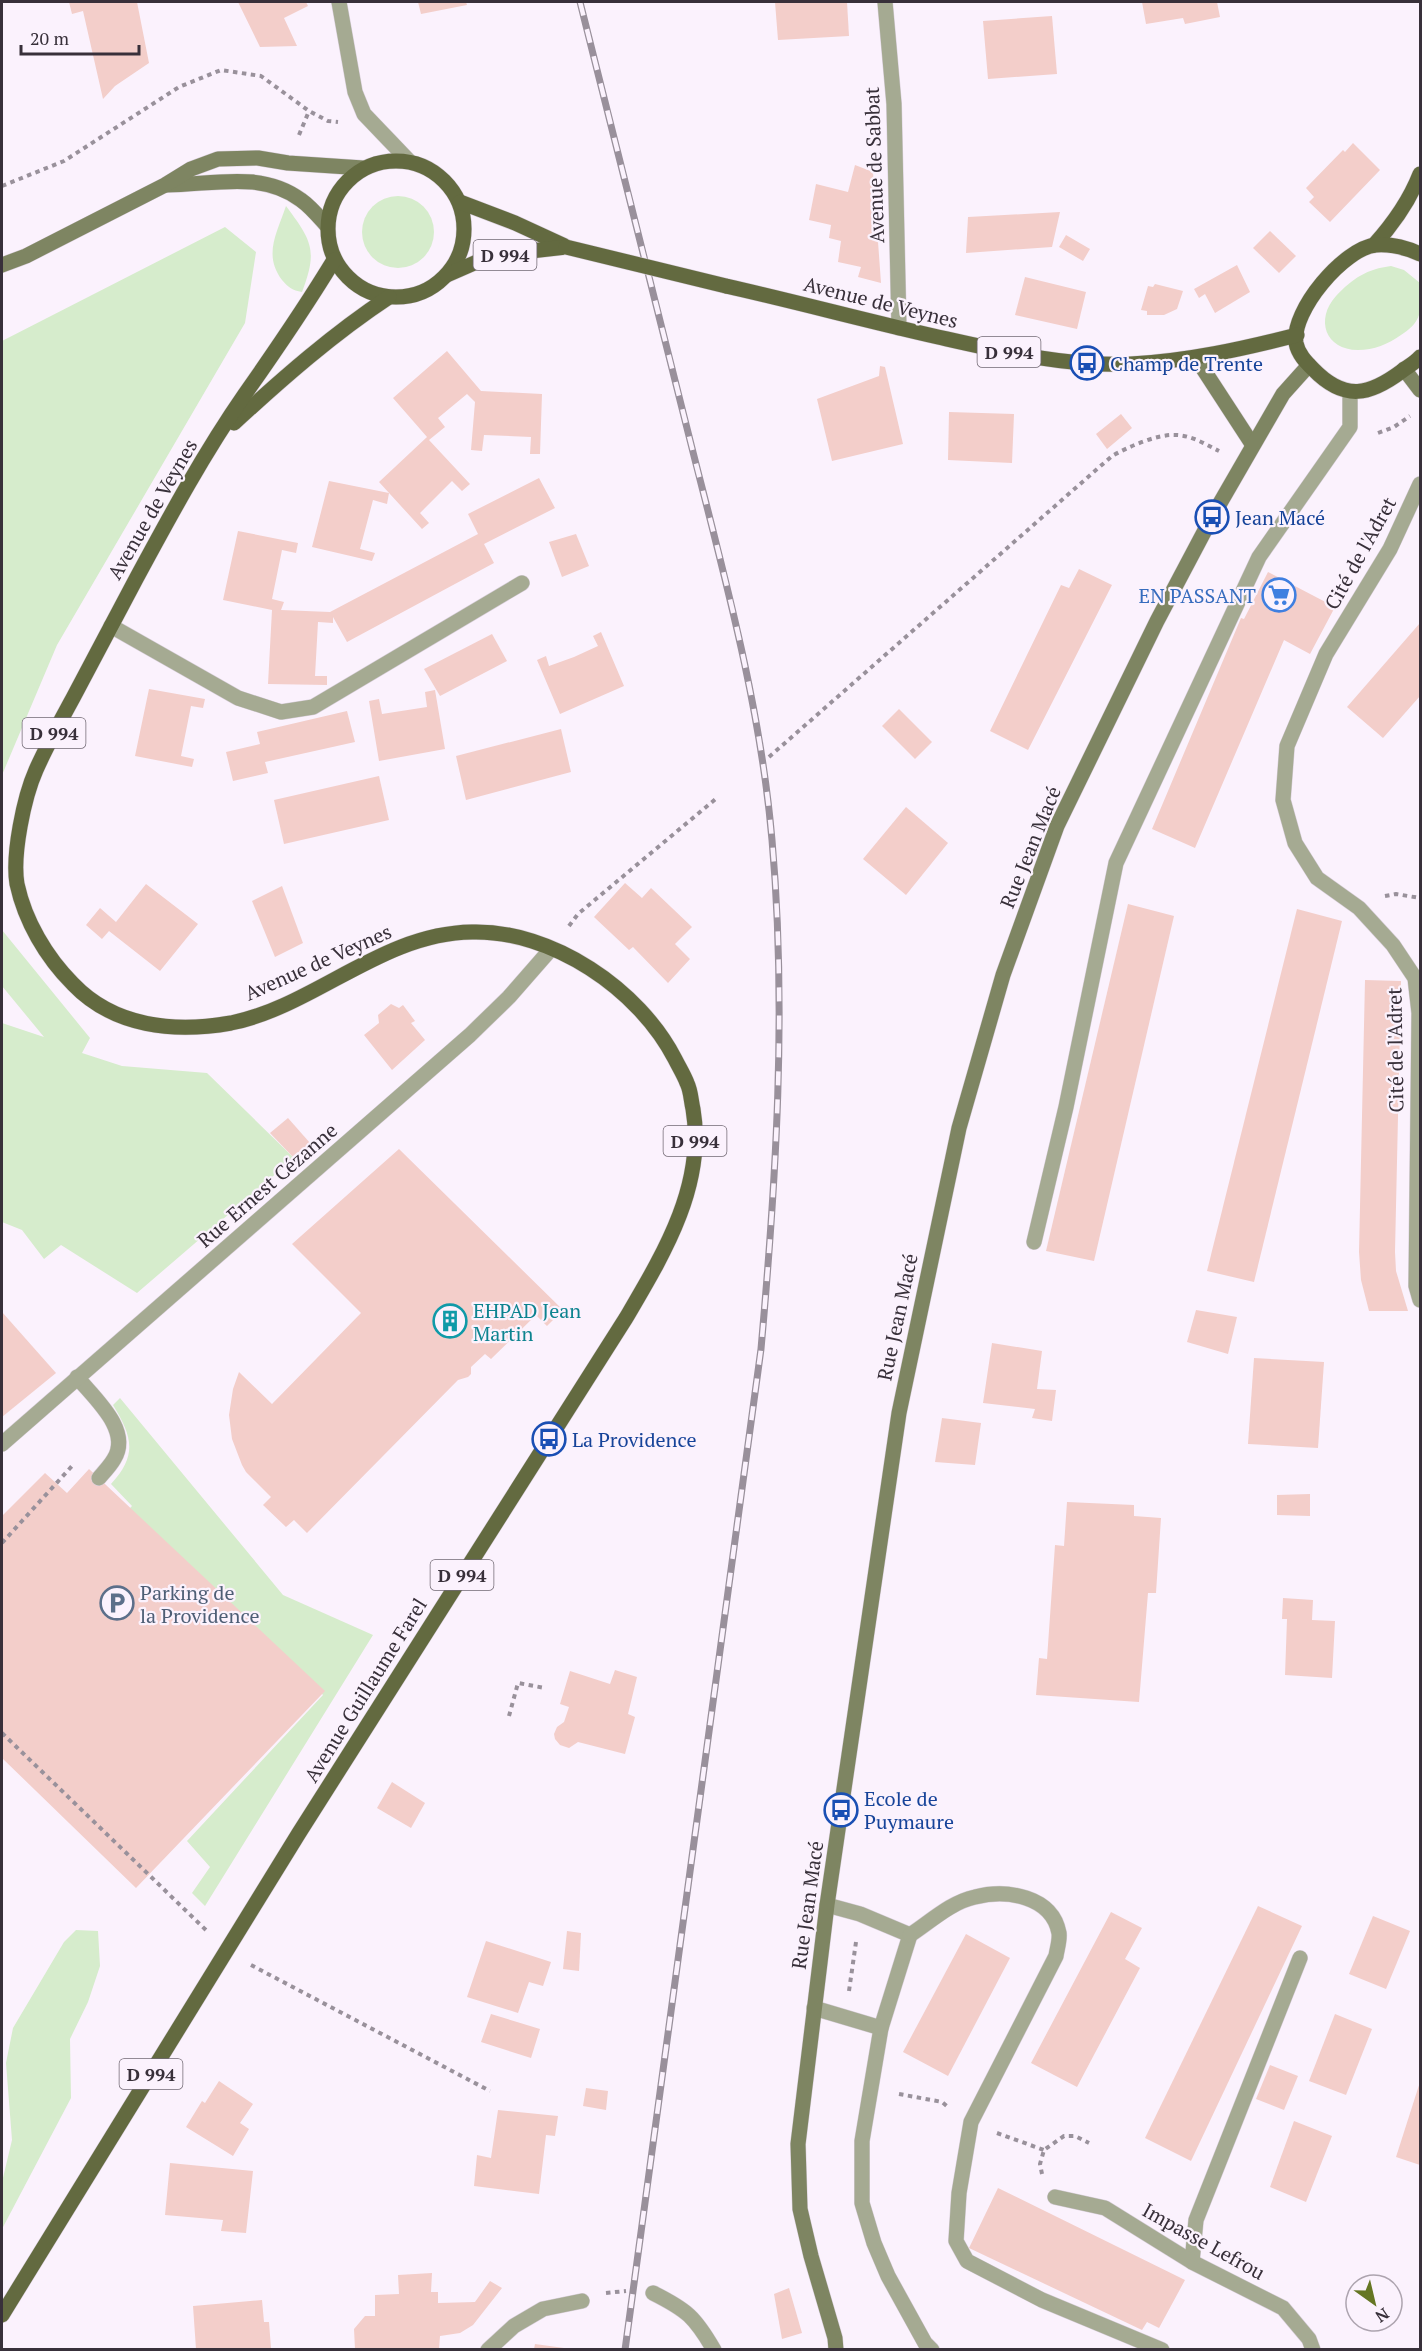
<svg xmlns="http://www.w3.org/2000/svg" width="1422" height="2351" viewBox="0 0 1422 2351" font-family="'PT Serif',serif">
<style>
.green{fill:#d6eccc}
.building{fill:#f3ceca}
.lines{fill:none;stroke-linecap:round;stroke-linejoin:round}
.lane-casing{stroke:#d8cfda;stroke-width:16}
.street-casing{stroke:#d8cfda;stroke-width:16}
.secondary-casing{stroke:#d8cfda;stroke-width:16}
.primary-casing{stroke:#d8cfda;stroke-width:16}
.path{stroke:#99919b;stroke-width:4;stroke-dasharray:4.5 4.5;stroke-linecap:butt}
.lane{stroke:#a5aa92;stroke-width:15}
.street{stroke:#a5aa92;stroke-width:15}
.secondary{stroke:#7e8562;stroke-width:15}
.primary{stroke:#636a40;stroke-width:15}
.rail-casing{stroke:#99909b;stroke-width:7}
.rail{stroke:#fbf2fd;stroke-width:4.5;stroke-dasharray:14;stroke-linecap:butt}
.primary-bridge-casing{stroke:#d8cfda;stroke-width:16;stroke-linecap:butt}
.primary-bridge{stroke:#636a40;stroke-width:15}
.labels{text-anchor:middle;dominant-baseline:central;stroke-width:4.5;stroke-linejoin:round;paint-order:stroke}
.shield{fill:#fbf2fd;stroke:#726a74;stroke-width:1.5}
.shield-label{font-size:18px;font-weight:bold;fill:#38303a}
.street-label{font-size:20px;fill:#38303a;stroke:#fbf2fd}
.transit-label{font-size:20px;fill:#164399;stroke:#fbf2fd;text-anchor:start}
.shop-label{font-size:20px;fill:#366cbe;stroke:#fbf2fd;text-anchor:end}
.culture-label{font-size:20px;fill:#0d838f;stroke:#fbf2fd;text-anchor:start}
.service-label{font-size:20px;fill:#4e5e75;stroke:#fbf2fd;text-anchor:start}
</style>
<rect width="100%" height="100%" fill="#fbf2fd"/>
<!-- green -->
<g class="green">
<circle cx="398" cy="232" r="36"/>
<path d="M286,206c26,35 32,44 16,86 -10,-2 -13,-4 -20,-12 -19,-25 -5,-47 4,-74z"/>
<path d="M225,227l31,25 -11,71 -188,322 -55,130v-434z"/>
<path d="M1391,266l13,4 16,13c1,10 2,23 -1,32 -3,9 -10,15 -18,20 -13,9 -27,15 -43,15 -33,0 -43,-31 -22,-54 17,-18 31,-27 55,-30z"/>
<path d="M2,930l88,108 -8,15 40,13 85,7 87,85 -157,135 -76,-48 -17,14 -22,-29 -20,-8v-199l42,14 -42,-51z"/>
<path d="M120,1398l163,197 90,40 -168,271 -13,-13 18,-26 -23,-26 136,-146 -12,-13 -155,178 -154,-147v-147l85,-92 40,37 5,-5 -21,-22c27,-29 21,-48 2,-79z"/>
<path d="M76,1930l22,1 2,35 -12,36 -18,37 1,59 -69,131v-47l10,-42 -6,-77 7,-35 51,-86z"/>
</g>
<!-- building -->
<g class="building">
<path d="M69,2h68l12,61 -34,23 -12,13 -20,-88 -11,3z"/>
<path d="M238,2h68l2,4 -24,12 13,28 -37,1z"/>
<path d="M418,2h48l1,3 -46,9z"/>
<path d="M775,2h72l2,34 -71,4z"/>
<path d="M1142,2h75l3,15 -35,7 -2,-6 -37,6z"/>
<path d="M1052,16l5,58 -69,5 -5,-58z"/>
<path d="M1353,143l27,27 -50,52 -21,-20 5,-5 -8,-9 37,-38 2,2z"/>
<path d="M855,165l18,7 8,111 -23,-6 3,-10 -23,-5 3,-21 -12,-3 2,-13 -22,-5 7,-36 32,8z"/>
<path d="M1060,212l-8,35 -86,6 2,-36z"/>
<path d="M1270,231l26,25 -17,17 -26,-25z"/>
<path d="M1066,235l24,14 -7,12 -24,-14z"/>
<path d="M1237,265l13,27 -35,21 -10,-19 -6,4 -5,-9z"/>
<path d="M1025,277l61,15 -9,37 -62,-14z"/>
<path d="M1155,284l28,7 -6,18 -13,6h-17v-4l-6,-1 7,-24 5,1z"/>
<path d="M447,351l34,40 61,3 -2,60h-10l1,-17 -47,-2 -2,16 -11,-1 4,-48 -8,-8 -29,24 7,9 -16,13 41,44 -8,7 -10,-10 -32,32 9,10 -7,6 -43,-47 48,-45 -34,-39z"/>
<path d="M880,366l5,1 18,77 -71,17 -15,-62 62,-23z"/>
<path d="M949,412l65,2 -2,49 -64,-3z"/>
<path d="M1121,414l11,14 -25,21 -11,-15z"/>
<path d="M539,478l16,30 -71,36 10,19 -147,79 -14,-25v6l-15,-1 -3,54h12v9l-59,-1 4,-74 -49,-10 15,-69 60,12 -2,10 -14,-3 -10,49 12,3 -3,8 49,2 148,-78 -10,-20z"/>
<path d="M329,481l60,12 -2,11 -14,-4 -13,49 15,4 -3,8 -60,-14z"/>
<path d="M576,534l13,32 -27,11 -13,-35z"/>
<path d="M1079,569l33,16 -84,165 -38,-19 71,-146 8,3z"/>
<path d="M1268,572l67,35 -25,47 -26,-14 -89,208 -43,-19 89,-211 3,1z"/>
<path d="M1420,623v73l-37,42 -36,-31z"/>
<path d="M601,632l23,54 -64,28 -23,-54 9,-4 3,10 25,-9 24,-11 -5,-10z"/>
<path d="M492,634l15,27 -67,35 -16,-27z"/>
<path d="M149,689l56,10 -2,9 -12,-2 -10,50 13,3 -2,8 -57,-11z"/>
<path d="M435,690l10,59 -66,12 -10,-60 10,-2 3,15 45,-7 -2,-15z"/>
<path d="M899,709l33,33 -17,17 -33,-33z"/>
<path d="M347,711l8,31 -90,20 3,11 -35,8 -7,-29 34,-8 -3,-12z"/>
<path d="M561,729l10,43 -105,28 -10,-44z"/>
<path d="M379,776l10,44 -105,24 -10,-44z"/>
<path d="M906,807l42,36 -42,52 -43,-36z"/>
<path d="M625,883l17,15 9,-10 41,39 -17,17 15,15 -22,24 -35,-36 -4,3 -35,-33z"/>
<path d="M146,884l52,40 -38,47 -51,-40 -7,8 -16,-14 14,-17 16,14z"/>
<path d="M282,886l21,57 -28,14 -23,-56z"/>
<path d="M1128,904l46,12 -80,345 -48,-10z"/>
<path d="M1297,909l45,12 -88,361 -47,-11z"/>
<path d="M1365,980l36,1 -6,271 1,19 12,40h-39l-8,-31 -2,-28z"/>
<path d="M391,1004l8,4 4,-3 12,16 -4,2 14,17 -33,30 -28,-35 15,-12 -1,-8z"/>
<path d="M288,1118l22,25 -16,15 -24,-25z"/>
<path d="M399,1149l164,161 -16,16 -11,-11 -45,44 -6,-5 -14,13v7l-3,3 -10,3 -151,153 -13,-13 -8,7 -23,-22 8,-8 -25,-25 -4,-7 -10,-26 -3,-24 4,-26 6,-17 33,32 89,-91 -69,-69z"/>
<path d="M1196,1310l41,7 -9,37 -41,-12z"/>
<path d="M2,1312l54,61 -54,44z"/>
<path d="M992,1343l50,8 -5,38 19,1 -4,31 -20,-3 3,-9 -52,-6z"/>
<path d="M1254,1358l70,4 -6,86 -70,-4z"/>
<path d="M942,1418l39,5 -6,42 -40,-3z"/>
<path d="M89,1469l236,222 -189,197 -134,-130v-242l43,-43 22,20z"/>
<path d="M1310,1494v22l-33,-1v-20z"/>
<path d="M1067,1502l67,3v11l27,2 -5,75h-8l-9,109 -103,-7 3,-37 8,1 8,-114 9,1z"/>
<path d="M1283,1598l30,2 -1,20 23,1 -3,57 -47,-3 2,-56h-5z"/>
<path d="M615,1670l22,7 -9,37 7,3 -10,37 -47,-12 -9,6 -9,-3 -5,-6 -1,-5 3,-7 7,-5 5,-15 -9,-3 10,-33 40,13z"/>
<path d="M392,1782l33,21 -14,25 -34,-20z"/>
<path d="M1258,1906l44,20 -111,235 -46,-23z"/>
<path d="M1111,1912l31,16 -17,31 15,9 -63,119 -46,-24z"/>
<path d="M1373,1916l37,15 -24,58 -37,-15z"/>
<path d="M567,1931l14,2 -2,38 -16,-2z"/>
<path d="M966,1934l44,24 -62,118 -45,-24z"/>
<path d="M486,1941l65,21 -8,24 -14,-4 -11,31 -51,-16z"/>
<path d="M491,2014l49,15 -9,29 -50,-16z"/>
<path d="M1335,2014l37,15 -26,66 -37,-14z"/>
<path d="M1270,2065l28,11 -14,34 -28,-11z"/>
<path d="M219,2081l34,23 -13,19 9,6 -16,27 -47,-29 16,-26 3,2z"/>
<path d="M1420,2082v83l-24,-8z"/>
<path d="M586,2088l22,3 -2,19 -23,-4z"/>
<path d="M498,2110l60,6 -3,20 -9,-1 -7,59 -65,-8 3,-31 14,3z"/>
<path d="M1294,2121l38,15 -26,66 -36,-15z"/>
<path d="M170,2163l83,8 -7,62 -25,-2 2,-11 -58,-5z"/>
<path d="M998,2188l187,92 -26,48 -12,-6 -5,8 -173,-82z"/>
<path d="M432,2273l-1,19h7v11l37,-1 15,-21 12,7 -29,37 -13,8 -20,3 -1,13h-84l-1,-20 11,-13h10v-21l24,-1 -1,-19z"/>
<path d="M789,2288l13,45 -20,6 -8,-45z"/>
<path d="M262,2300l2,22h5l2,26 -75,1 -3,-43z"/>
<path d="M535,2344l29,4v1h-30z"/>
</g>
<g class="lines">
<!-- lane casing -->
<g class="lane-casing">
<g id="lane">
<path d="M1034,1242l32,-135 50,-244 143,-306 91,-130v-35"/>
<path d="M77,1377c17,21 55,53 37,82 -4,7 -10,13 -15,19"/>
<path d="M1192,2262l4,-42 104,-262"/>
</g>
</g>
<!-- street casing -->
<g class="street-casing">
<g id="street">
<path d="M339,2l16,90 9,22 45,47"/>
<path d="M885,2l9,102 5,224"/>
<path d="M1420,484l-30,65 -64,105 -39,92 -4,54 12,43 22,35 42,30 34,37 22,33 4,35 -3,273 4,14"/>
<path d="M111,626l127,72 43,14 32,-5 209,-124"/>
<path d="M2,1444l468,-409 39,-38 42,-48"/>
<path d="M827,1905l33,9 50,21 -29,93 -19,113v62l12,40 14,33 37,67 7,7"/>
<path d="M910,1935c20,-13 41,-33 65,-38 32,-8 77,-1 84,36 1,7 -2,16 -3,23l-85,166 -12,71 -3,48 11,20 75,39 120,50"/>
<path d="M814,2008l67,20"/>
<path d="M1055,2197l50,11 87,54 91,46 26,31 4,11"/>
<path d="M653,2293c34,17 42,24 61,57"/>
<path d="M488,2350l26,-24 29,-17 39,-8"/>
</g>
</g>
<!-- secondary casing -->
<g class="secondary-casing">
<g id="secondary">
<path d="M166,185c46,0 95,-15 135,15 10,7 18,17 26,26"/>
<path d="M2,265l24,-9 139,-71 26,-16 27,-10 40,-1 30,5 75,5"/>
<path d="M1196,358l56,86"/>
<path d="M1404,369l16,21"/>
<path d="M836,2350l-1,-12 -24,-82 -11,-47 -2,-65 29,-239 72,-492 60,-285 44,-153 54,-149 100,-205 55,-104 71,-123 26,-29"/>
</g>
</g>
<!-- primary casing -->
<g class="primary-casing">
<g id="primary">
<circle cx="396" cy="229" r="68"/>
<path d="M460,202l55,21 50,23"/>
<path d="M1374,245c20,-22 35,-43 46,-71"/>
<path d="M1420,254c-13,-6 -29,-10 -44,-9 -32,3 -85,66 -80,98 2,11 10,19 17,26 32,33 57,26 89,2 6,-5 13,-8 18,-14"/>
<path d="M447,275l32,-14 34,-8 53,-6"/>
<path d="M726,286c71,16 141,35 212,51 62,14 129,30 193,27 57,-3 111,-15 166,-29"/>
<path d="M234,423c49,-45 99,-89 155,-126"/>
<path d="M2,2315l297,-482 327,-515c37,-63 80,-133 67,-209 -2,-8 -2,-18 -6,-26 -3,-8 -8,-16 -12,-24 -36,-70 -123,-129 -203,-127 -90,1 -157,74 -241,91 -57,10 -117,4 -158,-39 -27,-27 -48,-63 -56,-100 -5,-29 7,-87 19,-114 11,-25 24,-48 37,-72 21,-40 42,-79 63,-119 34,-63 68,-126 109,-185 31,-44 61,-88 89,-134"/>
</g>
</g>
<!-- path -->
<g class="path">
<path d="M299,135l10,-24"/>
<path d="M2,186l62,-25 115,-74 42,-17 40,6 48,35 19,10 10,1"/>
<path d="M1378,433l16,-6 16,-11"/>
<path d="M769,757l343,-301c16,-9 45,-22 63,-21 16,0 30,9 44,16"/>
<path d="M1385,896l11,-2 24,4"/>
<path d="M569,926l9,-12 140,-117"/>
<path d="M2,1543l70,-77"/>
<path d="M509,1716l9,-33 27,5"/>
<path d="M2,1733l205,198"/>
<path d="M251,1965l239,126"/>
<path d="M849,1991l7,-49"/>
<path d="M899,2094l43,8 6,5"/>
<path d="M997,2133l47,17"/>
<path d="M1042,2174l-2,-10 4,-14 20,-14h11l14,7"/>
<path d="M606,2293l20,-2"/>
</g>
<!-- lane -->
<use href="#lane" class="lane"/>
<!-- street -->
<use href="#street" class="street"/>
<!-- secondary -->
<use href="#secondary" class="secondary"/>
<!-- primary -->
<use href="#primary" class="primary"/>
<!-- rail casing -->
<g class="rail-casing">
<path id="rail" d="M580,2c38,151 76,302 114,454 32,126 67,254 78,384 15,169 4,341 -11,509l-136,1001"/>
</g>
<!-- rail -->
<use href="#rail" class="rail"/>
<!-- primary-bridge casing -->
<g class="primary-bridge-casing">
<path id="primary-bridge" d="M566,247l160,39"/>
</g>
<!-- primary-bridge -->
<use href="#primary-bridge" class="primary-bridge"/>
</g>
<!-- icons -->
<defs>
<g id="bus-ring" transform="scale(1.725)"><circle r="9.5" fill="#fbf2fd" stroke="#1a4fb4" stroke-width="1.5"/><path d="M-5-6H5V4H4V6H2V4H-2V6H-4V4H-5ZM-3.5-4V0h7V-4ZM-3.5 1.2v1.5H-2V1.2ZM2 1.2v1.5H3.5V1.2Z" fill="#1a4fb4"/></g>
<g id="supermarket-ring" transform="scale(1.725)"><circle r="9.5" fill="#fbf2fd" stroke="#3f7fe0" stroke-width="1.5"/><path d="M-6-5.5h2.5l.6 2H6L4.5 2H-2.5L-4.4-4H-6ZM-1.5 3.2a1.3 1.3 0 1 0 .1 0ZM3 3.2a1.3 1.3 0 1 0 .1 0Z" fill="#3f7fe0"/></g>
<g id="building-ring" transform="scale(1.725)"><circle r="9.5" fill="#fbf2fd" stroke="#0f9aa8" stroke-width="1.5"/><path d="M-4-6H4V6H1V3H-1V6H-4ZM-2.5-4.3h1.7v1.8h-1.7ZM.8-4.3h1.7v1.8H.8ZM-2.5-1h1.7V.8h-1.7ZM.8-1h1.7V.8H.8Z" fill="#0f9aa8"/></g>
<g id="parking-ring" transform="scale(1.725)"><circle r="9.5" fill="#fbf2fd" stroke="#5c6f8a" stroke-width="1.5"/><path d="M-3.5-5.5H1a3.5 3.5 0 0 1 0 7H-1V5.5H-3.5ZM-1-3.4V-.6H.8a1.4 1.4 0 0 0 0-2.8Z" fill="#5c6f8a"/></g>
</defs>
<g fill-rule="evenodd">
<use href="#bus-ring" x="1087" y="363"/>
<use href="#bus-ring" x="1212" y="517"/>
<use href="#supermarket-ring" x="1279" y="595"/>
<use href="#building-ring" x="450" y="1321"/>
<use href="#bus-ring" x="549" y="1439"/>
<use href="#parking-ring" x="117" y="1603"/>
<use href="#bus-ring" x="841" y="1810"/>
</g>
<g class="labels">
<!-- shield labels -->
<g class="shield">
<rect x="473.5" y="240" width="63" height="30" rx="4.5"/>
<rect x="977.5" y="337" width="63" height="30" rx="4.5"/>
<rect x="22.5" y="718" width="63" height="30" rx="4.5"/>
<rect x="663.5" y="1126" width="63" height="30" rx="4.5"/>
<rect x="430.5" y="1560" width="63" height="30" rx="4.5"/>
<rect x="119.5" y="2059" width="63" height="30" rx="4.5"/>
</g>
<g class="shield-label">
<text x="505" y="255">D 994</text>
<text x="1009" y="352">D 994</text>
<text x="54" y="733">D 994</text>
<text x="695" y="1141">D 994</text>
<text x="462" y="1575">D 994</text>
<text x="151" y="2074">D 994</text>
</g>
<!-- street labels -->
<g class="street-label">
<text transform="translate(874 165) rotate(-92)">Avenue de Sabbat</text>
<text transform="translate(881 302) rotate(14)">Avenue de Veynes</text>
<text transform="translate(152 509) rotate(-60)">Avenue de Veynes</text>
<text transform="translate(1360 553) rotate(-61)">Cité de l'Adret</text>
<text transform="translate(1030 847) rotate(-68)">Rue Jean Macé</text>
<text transform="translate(318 962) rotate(-24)">Avenue de Veynes</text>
<text transform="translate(1395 1050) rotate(-91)">Cité de l'Adret</text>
<text transform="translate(267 1185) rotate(-41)">Rue Ernest Cézanne</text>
<text transform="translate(897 1317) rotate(-78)">Rue Jean Macé</text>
<text transform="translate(365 1690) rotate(-58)">Avenue Guillaume Farel</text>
<text transform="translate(807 1905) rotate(-82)">Rue Jean Macé</text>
<text transform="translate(1204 2241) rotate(29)">Impasse Lefrou</text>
</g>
<!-- transit labels -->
<g class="transit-label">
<text x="1110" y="363">Champ de Trente</text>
<text x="1235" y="517">Jean Macé</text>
<text x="572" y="1439">La Providence</text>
<text x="864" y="1798">Ecole de<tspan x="864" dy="23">Puymaure</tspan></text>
</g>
<!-- shop labels -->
<g class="shop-label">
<text x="1256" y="595">EN PASSANT</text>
</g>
<!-- culture labels -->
<g class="culture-label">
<text x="473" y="1310">EHPAD Jean<tspan x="473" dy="23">Martin</tspan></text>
</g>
<!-- service labels -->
<g class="service-label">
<text x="140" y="1592">Parking de<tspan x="140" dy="23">la Providence</tspan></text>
</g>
</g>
<!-- border -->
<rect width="1422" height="2351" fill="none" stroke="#38303a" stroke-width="6"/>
<!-- north arrow -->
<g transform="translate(1374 2303) rotate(146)"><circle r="28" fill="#fbf2fd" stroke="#ada4af" stroke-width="1.5"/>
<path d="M0-4.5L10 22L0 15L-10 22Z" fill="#657623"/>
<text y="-9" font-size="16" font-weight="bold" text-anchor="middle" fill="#38303a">N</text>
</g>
<!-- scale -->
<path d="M21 45v9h118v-9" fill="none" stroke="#38303a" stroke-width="3"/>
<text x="30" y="45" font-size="18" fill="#38303a" stroke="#fbf2fd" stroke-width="4.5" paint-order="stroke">20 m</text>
</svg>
